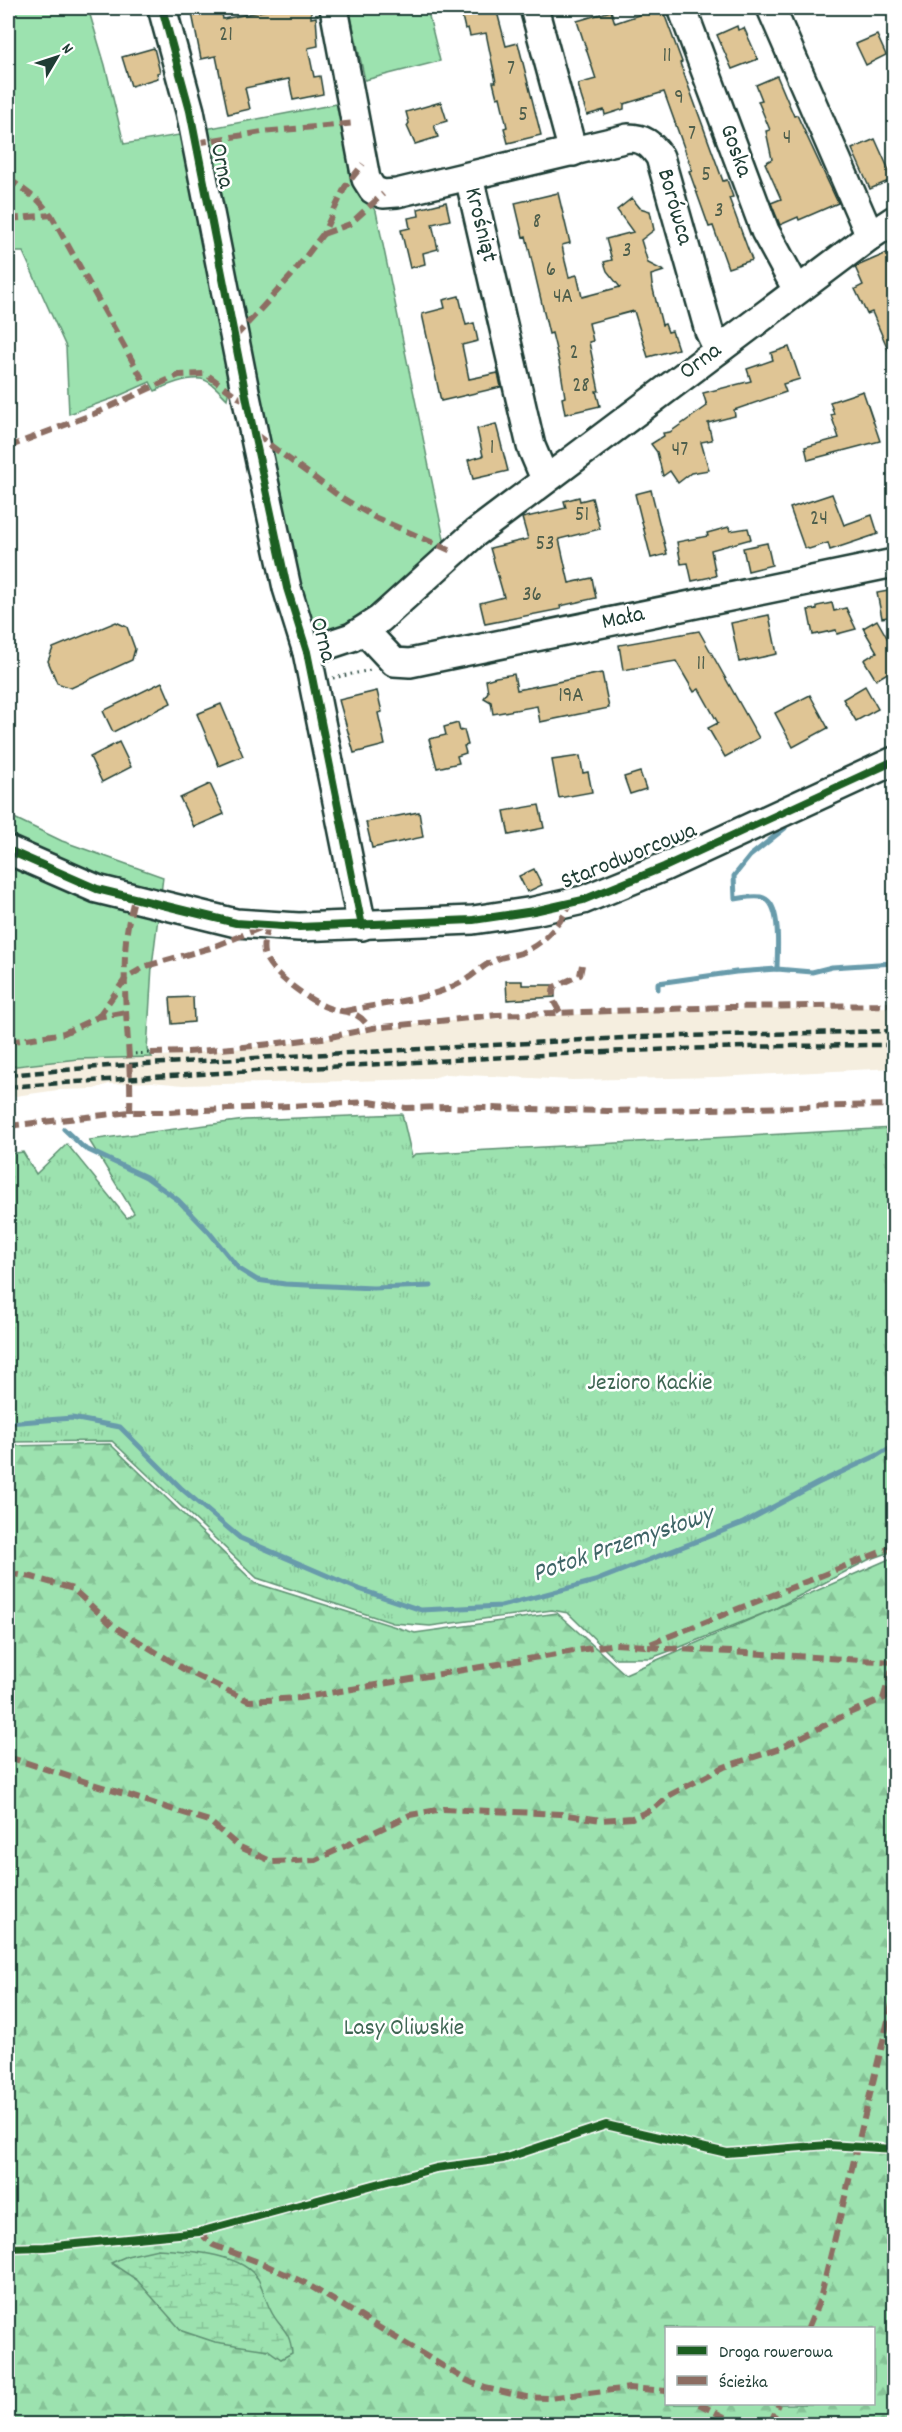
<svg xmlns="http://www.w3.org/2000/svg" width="902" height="2432" viewBox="0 0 902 2432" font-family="Dekko,sans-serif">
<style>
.built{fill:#f5eedf}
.grass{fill:#9ce2af;stroke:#5e9072;stroke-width:1.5}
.forest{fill:url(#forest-firs);stroke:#5e9072;stroke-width:1.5;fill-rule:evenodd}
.wetland{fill:url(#wetland-marsh);stroke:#5e9072;stroke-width:1.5}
.park{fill:url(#park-tufts);stroke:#5e9072;stroke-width:1.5}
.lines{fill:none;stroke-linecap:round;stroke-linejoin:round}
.stream{stroke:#689bab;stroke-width:5}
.building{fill:#dfc595;stroke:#1f3d34;stroke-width:1.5}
.minor-casing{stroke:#1f3d34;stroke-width:32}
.path{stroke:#1f3d34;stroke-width:3;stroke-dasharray:1.5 4.5;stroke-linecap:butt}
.minor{stroke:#fff;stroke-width:27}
.rail{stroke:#1f3d34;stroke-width:4.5;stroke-dasharray:9 4.5;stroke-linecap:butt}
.quiet{stroke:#8d6e63;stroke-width:6;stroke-dasharray:12 6;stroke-linecap:butt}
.cycleway-casing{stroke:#fff;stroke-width:11}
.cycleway{stroke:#1b5e20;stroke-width:8}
.labels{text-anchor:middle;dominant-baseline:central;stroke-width:5;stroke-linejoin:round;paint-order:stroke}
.number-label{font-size:21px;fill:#4f5f4c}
.street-label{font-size:24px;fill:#1f3d34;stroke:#fff}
.park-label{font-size:24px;fill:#3e6653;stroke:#fff}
.water-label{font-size:26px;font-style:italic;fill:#3e6466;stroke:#fff}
</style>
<defs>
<pattern id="forest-firs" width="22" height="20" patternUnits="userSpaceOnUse" patternTransform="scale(1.5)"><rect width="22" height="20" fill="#9ce2af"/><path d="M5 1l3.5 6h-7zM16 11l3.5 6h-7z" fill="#86c397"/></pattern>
<pattern id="wetland-marsh" width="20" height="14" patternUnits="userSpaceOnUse" patternTransform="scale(1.5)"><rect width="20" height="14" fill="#9ce2af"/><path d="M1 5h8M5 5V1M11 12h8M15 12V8" fill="none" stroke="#86c397"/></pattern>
<pattern id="park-tufts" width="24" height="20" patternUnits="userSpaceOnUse" patternTransform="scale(1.5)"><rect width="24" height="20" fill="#9ce2af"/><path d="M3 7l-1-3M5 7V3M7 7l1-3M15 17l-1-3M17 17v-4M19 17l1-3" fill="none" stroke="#86c397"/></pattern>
</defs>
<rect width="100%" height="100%" fill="#fff"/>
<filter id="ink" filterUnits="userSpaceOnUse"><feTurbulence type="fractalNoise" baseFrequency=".0167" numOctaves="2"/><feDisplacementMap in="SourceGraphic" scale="12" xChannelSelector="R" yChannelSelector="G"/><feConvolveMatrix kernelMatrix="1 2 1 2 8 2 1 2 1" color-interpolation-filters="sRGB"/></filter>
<g filter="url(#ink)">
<!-- built -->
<path class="built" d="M894,1007v61l-177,9 -145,3 -126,-6 -17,5 -246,6 -31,-3 -43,2 -15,5 -36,1 -50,7v-30l70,-8 74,-2 82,-8 86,-9 58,-11 57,-7 185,-10z"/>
<!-- grass -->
<g class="grass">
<path d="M8,8h80l17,57 19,79 61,-10 48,238 -6,27c-7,-7 -16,-18 -26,-20 -13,-2 -35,6 -46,12l-5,-9 -36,16 -45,16 -3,-67 -43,-95h-15z"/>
<path d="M349,8h78l13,53 -75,19z"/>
<path d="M342,103l17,90 17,18 69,333 -94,81 -37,9 -17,-51 -97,-453z"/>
<path d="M8,815l54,26 101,36 -11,89 -5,84 5,7 -74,2 -70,8z"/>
</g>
<!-- forest -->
<path class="forest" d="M110,1444l145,139 160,50 142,-20 68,61 269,-117v867h-886v-978zM666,2328h208v76h-208z"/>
<!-- wetland -->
<path class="wetland" d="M158,2249c29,2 83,3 100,30 5,9 7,20 12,30 9,20 20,19 22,44l-11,6 -13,-9 -53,-8 -33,-11 -45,-51 -26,-17 16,-7z"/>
<!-- park -->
<path class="park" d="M402,1114l10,43 3,-3 479,-26v423l-26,9 -94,49 -96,39 -27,10h-37l-46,-45 -16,-3 -122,16 -37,-3 -136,-45 -145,-137 -104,1v-288l15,-2 13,22 31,-30 60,74 7,-5 -45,-73 156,-20z"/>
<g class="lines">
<!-- stream -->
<g class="stream">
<path d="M777,969c0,-16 5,-64 -13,-71 -7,-3 -21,0 -29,1l-1,-23 16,-20 35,-28"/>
<path d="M658,989v-6l78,-11 41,-3 35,3 20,-5 62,-4"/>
<path d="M64,1129l20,19 62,29 32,23 31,32 30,37 18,11 28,4 88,4 58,-2"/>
<path d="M8,1423l64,-5 48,9 62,62 58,49 116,50 65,22 80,-4 94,-25 148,-58 75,-40 60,-28 16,-10"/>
</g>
</g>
<!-- building -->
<g class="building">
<path d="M191,8h30l2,11 55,-11h33v10l5,-1 2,29 -10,2 6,29 6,-1 3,18 -30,6 -4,-21 -44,9 5,21 -22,5 -12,-58 -15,3z"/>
<path d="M460,8h36l10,38 12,-3 23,92 -33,8 -4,-15 3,-1 -7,-30 -3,1 -4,-16h3l-10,-49 -16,3 -2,-8 -3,1z"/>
<path d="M659,8h3l20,54 -2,1 43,118 4,-1 6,17 -4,1 23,62 -24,8 -15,-42 -4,1 -20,-56 3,-1 -28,-78 -40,12v5l-19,6 -1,-5 -17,5 -6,-19 -3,-12 18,-5 -19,-58 34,-10 4,12z"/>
<path d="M737,26l1,4 6,-2 14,31 -26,10 -15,-34z"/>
<path d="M877,35l9,20 -20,10 -10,-21z"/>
<path d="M154,48l6,24 -3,1 1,5 -27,8 -9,-29z"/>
<path d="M777,76l17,40 3,-1 41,88 -39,17 -1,-3 -18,8 -9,-22 10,-4 -16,-36 7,-4 -6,-28 4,-1 -12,-29 4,-1 -6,-15z"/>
<path d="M441,102l6,19 -13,4 4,12 -23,7 -8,-18 2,-3 -3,-11z"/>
<path d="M875,139l18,40 -23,10 -18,-40z"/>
<path d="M558,193l12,50 -8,2 3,16 4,16 8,-2 5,22 38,-10 -13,-16 -3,-9 8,-2 -6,-21 27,-7 -16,-22 15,-12 8,10 10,3 4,19 -13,10 7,23 16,8 -13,4 1,10 10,40 3,-1 3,8 4,-1 6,18 -30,8 -14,-46 -45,12 4,18 -4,1 10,49h-3l4,15 -35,8 -3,-16 3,-1 -5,-31 -8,-33 -3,1 -23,-98 -3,1 -8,-34z"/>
<path d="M446,202l4,18 -18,4 6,25 -15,4 2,11 -15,4 -9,-38 9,-2 -2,-10 11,-2 -1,-7z"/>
<path d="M894,250v113l-22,-51 -5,2 -12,-25 8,-4 -8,-18z"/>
<path d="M459,296l7,29 8,-2 4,18 -16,4 7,34 29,-6 3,14 -60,14 -19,-87 23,-6 -2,-8z"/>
<path d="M789,347l11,32 -17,5 3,8 -52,18 1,6 -27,7 4,17 -11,2 8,28 -18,3 -13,10 -8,-12 -7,5 -6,-24 -6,-8 13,-8 -1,-3 7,-1 37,-26 -4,-13 48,-12 -4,-12 26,-9 -2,-7z"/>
<path d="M863,391l17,50 -72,19 -3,-13 34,-9 -8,-23 3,-1 -4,-12z"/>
<path d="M496,424l12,47 -35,8 -5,-19 15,-4 -6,-27z"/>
<path d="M651,490l16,64 -16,4 -16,-64z"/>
<path d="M832,494l12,31 28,-10 6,19 -48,16 -2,-7 -19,6 -5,-2 -14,-39z"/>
<path d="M579,497l1,4 12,-3 8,31 -41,10 10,44 23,-5 4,20 -36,8 1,3 -76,15 -5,-21 24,-6 -14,-49 38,-9 -6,-21 44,-10 -2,-7z"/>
<path d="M729,527l1,4 18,-3 3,11 -40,11 5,26 -24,5 -4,-18 -7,1 -4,-22 31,-6 -1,-3z"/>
<path d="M767,543l5,22 -24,6 -5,-23z"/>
<path d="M894,590v26l-12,2 -5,-25z"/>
<path d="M832,603l2,8 12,-3 10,21 -19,5 -1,-4 -23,5 -5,-25 9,-1v-3z"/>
<path d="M769,615l8,39 -38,8 -8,-39z"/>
<path d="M877,620l17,30v19l-18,11 -12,-20 13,-8 -14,-24z"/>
<path d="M116,622l11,5 8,22 -3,11 -61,28 -14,-5 -9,-22 5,-13z"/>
<path d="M699,631l60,107 -34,19 -17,-29 10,-5 -19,-34 -5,3 -18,-31 -53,9 -4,-25z"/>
<path d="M602,673l7,35 -69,14 -3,-16 -44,8 -2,-12 -7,-4 4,-6 -2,-12 10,-3 18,-3 3,16z"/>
<path d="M162,682l9,21 -58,29 -10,-21z"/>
<path d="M865,686l13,23 -22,12 -13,-22z"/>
<path d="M377,691l5,21 -4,1 7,32 -31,8 -15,-53z"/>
<path d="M810,695l18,33 -35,19 -18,-34z"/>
<path d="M221,704l22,52 -24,10 -22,-52z"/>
<path d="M458,723l2,8 4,-1 4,15 -4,1 2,7 -9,3 2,7 -22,5 -8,-29 17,-4 -2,-8z"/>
<path d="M119,742l12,25 -29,15 -12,-25z"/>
<path d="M580,756l3,17 5,-1 4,20 -33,6 -7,-38z"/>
<path d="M640,772l6,17 -16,5 -6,-17z"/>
<path d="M210,784l14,30 -30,13 -14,-29z"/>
<path d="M539,805l5,23 -35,7 -5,-24z"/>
<path d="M419,812l4,25 -51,11 -6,-26z"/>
<path d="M534,869l8,16 -15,7 -8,-16z"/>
<path d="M506,981h16v4h32l1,12 -48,3z"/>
<path d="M193,997l1,25 -22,2 -2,-26z"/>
</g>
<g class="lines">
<!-- minor casing -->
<g class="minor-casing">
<g id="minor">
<path d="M162,8l28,103 57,290 40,187 20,64 55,274"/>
<path d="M334,8l32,171 7,11 10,4 14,-1 231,-55c16,0 23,6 32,19l49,174 9,19"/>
<path d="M534,8l39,144"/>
<path d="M682,8l83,223 32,59"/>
<path d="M771,8l99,228"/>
<path d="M469,177l62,269 14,33"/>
<path d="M364,630l30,32 16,1 484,-100"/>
<path d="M307,652l45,-15 28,-18 94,-85 396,-298 24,-16"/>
<path d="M8,850l89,39 139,34 63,4 174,-7 61,-9 49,-11 81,-33 230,-106"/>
</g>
</g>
<!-- path -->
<g class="path">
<path d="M333,678l38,-8"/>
<path d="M129,1054l22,-1"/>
</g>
<!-- minor -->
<use href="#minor" class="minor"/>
<!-- rail -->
<g class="rail">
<path d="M8,1075l101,-9 531,-29 254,-6"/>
<path d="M8,1087c131,-10 262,-17 393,-24 164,-10 329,-18 493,-18"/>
</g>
<!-- quiet -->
<g class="quiet">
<path d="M196,143l66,-11 94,-9"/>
<path d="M8,178l31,23 12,14 97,174"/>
<path d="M8,219l43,-4"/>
<path d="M323,234l27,-10 33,-30"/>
<path d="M235,337l56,-61 32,-42 22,-47 18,-23"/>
<path d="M255,434l84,62 35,21 80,35"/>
<path d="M8,447l88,-34 83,-38 27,-1 32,23 9,4"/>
<path d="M268,925c-2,9 -6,18 -4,28 4,19 45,47 62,54 20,8 30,0 44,22"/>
<path d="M345,1011c37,-8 81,-10 115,-28 13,-7 22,-17 35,-23 8,-4 17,-4 26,-7 24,-9 39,-30 51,-51"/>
<path d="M560,1012c-6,-9 -9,-14 -6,-25l26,-12 2,-10"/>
<path d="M98,1017l28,-39 20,-12 64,-18 53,-21"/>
<path d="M8,1042l56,-9 34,-16 28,-5"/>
<path d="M151,1053l37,-1 65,-6 77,-9 43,-9 124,-13 231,-8 166,-2"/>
<path d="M130,1112c2,-58 -9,-115 -4,-172 1,-14 5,-28 8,-41"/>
<path d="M8,1126l122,-14h37l203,-10 36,6 42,-1 159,4 287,-6"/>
<path d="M8,1573l24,4 41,12 39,36 73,45 64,31 51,-3 315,-54 30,2 243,-97 6,-6"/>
<path d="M648,1647l246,15"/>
<path d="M883,1699l11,-38"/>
<path d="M8,1757l201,64 29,25 35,16 43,-2 94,-45 33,-6 118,5 40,6 31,-2 21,-9 17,-14 54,-28 54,-18 69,-35 47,-20"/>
<path d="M199,2232l14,13 48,18 44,20 161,97 19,8 41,9 23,1 80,-10 37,3"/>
<path d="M808,2328l12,-29 74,-303"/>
<path d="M699,2404l39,20"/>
<path d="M770,2424l9,-20"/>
</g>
<!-- cycleway casing -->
<g class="cycleway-casing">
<g id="cycleway">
<path d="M162,8l28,103 57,290 40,187 20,64 55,274"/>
<path d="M8,850l89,39 139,34 63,4 174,-7 61,-9 49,-11 81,-33 230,-106"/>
<path d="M8,2248l37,-1 154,-15 237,-64 67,-9 103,-34 121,28 101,-8 66,4"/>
</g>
</g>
<!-- cycleway -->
<use href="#cycleway" class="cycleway"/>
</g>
</g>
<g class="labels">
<!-- number labels -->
<g class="number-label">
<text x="226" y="36">21</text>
<text x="667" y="57">11</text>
<text x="511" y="70">7</text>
<text x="679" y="99">9</text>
<text x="523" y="116">5</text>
<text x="692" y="135">7</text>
<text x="787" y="139">4</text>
<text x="706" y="176">5</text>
<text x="719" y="212">3</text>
<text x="537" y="223">8</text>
<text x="627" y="252">3</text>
<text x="551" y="271">6</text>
<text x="563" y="298">4A</text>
<text x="574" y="354">2</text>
<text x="581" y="387">28</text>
<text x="492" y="449">1</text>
<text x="680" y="451">47</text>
<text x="582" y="516">51</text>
<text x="819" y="520">24</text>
<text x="545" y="545">53</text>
<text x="532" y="596">36</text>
<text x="701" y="665">11</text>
<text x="571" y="697">19A</text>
</g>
<!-- street labels -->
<g class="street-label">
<text transform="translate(735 151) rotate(70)">Goska</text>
<text transform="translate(221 166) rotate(79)">Orna</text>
<text transform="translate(674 207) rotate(74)">Borówca</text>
<text transform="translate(480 225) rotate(76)">Krośniąt</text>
<text transform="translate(701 362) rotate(-37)">Orna</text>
<text transform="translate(623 619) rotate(-12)">Mała</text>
<text transform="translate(322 640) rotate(75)">Orna</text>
<text transform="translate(629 857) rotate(-22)">Starodworcowa</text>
</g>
<!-- park labels -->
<g class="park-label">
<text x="650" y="1384">Jezioro Kackie</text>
<text x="404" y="2029">Lasy Oliwskie</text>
</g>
<!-- water labels -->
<g class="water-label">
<text transform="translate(623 1545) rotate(-19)">Potok Przemysłowy</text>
</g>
</g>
<!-- margin -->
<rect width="902" height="2432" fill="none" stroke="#fff" stroke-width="30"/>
<rect x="15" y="15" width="872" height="2402" fill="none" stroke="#1f3d34" stroke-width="2" filter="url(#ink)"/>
<!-- legend -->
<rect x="665" y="2327" width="210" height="78" fill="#ffffff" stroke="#a5b1ae" stroke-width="1.5"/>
<rect x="677" y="2346" width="30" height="9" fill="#1b5e20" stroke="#a5b1ae" stroke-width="1.5"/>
<text x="719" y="2357" font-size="18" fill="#1f3d34">Droga rowerowa</text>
<rect x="677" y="2376" width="30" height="9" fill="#8d6e63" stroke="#a5b1ae" stroke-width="1.5"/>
<text x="719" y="2387" font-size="18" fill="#1f3d34">Ścieżka</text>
<!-- north arrow -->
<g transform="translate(57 57) rotate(51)" stroke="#ffffff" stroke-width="4.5" paint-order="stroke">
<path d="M0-4.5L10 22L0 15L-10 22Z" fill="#1f3d34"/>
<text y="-9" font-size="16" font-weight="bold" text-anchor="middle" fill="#1f3d34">N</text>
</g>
</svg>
